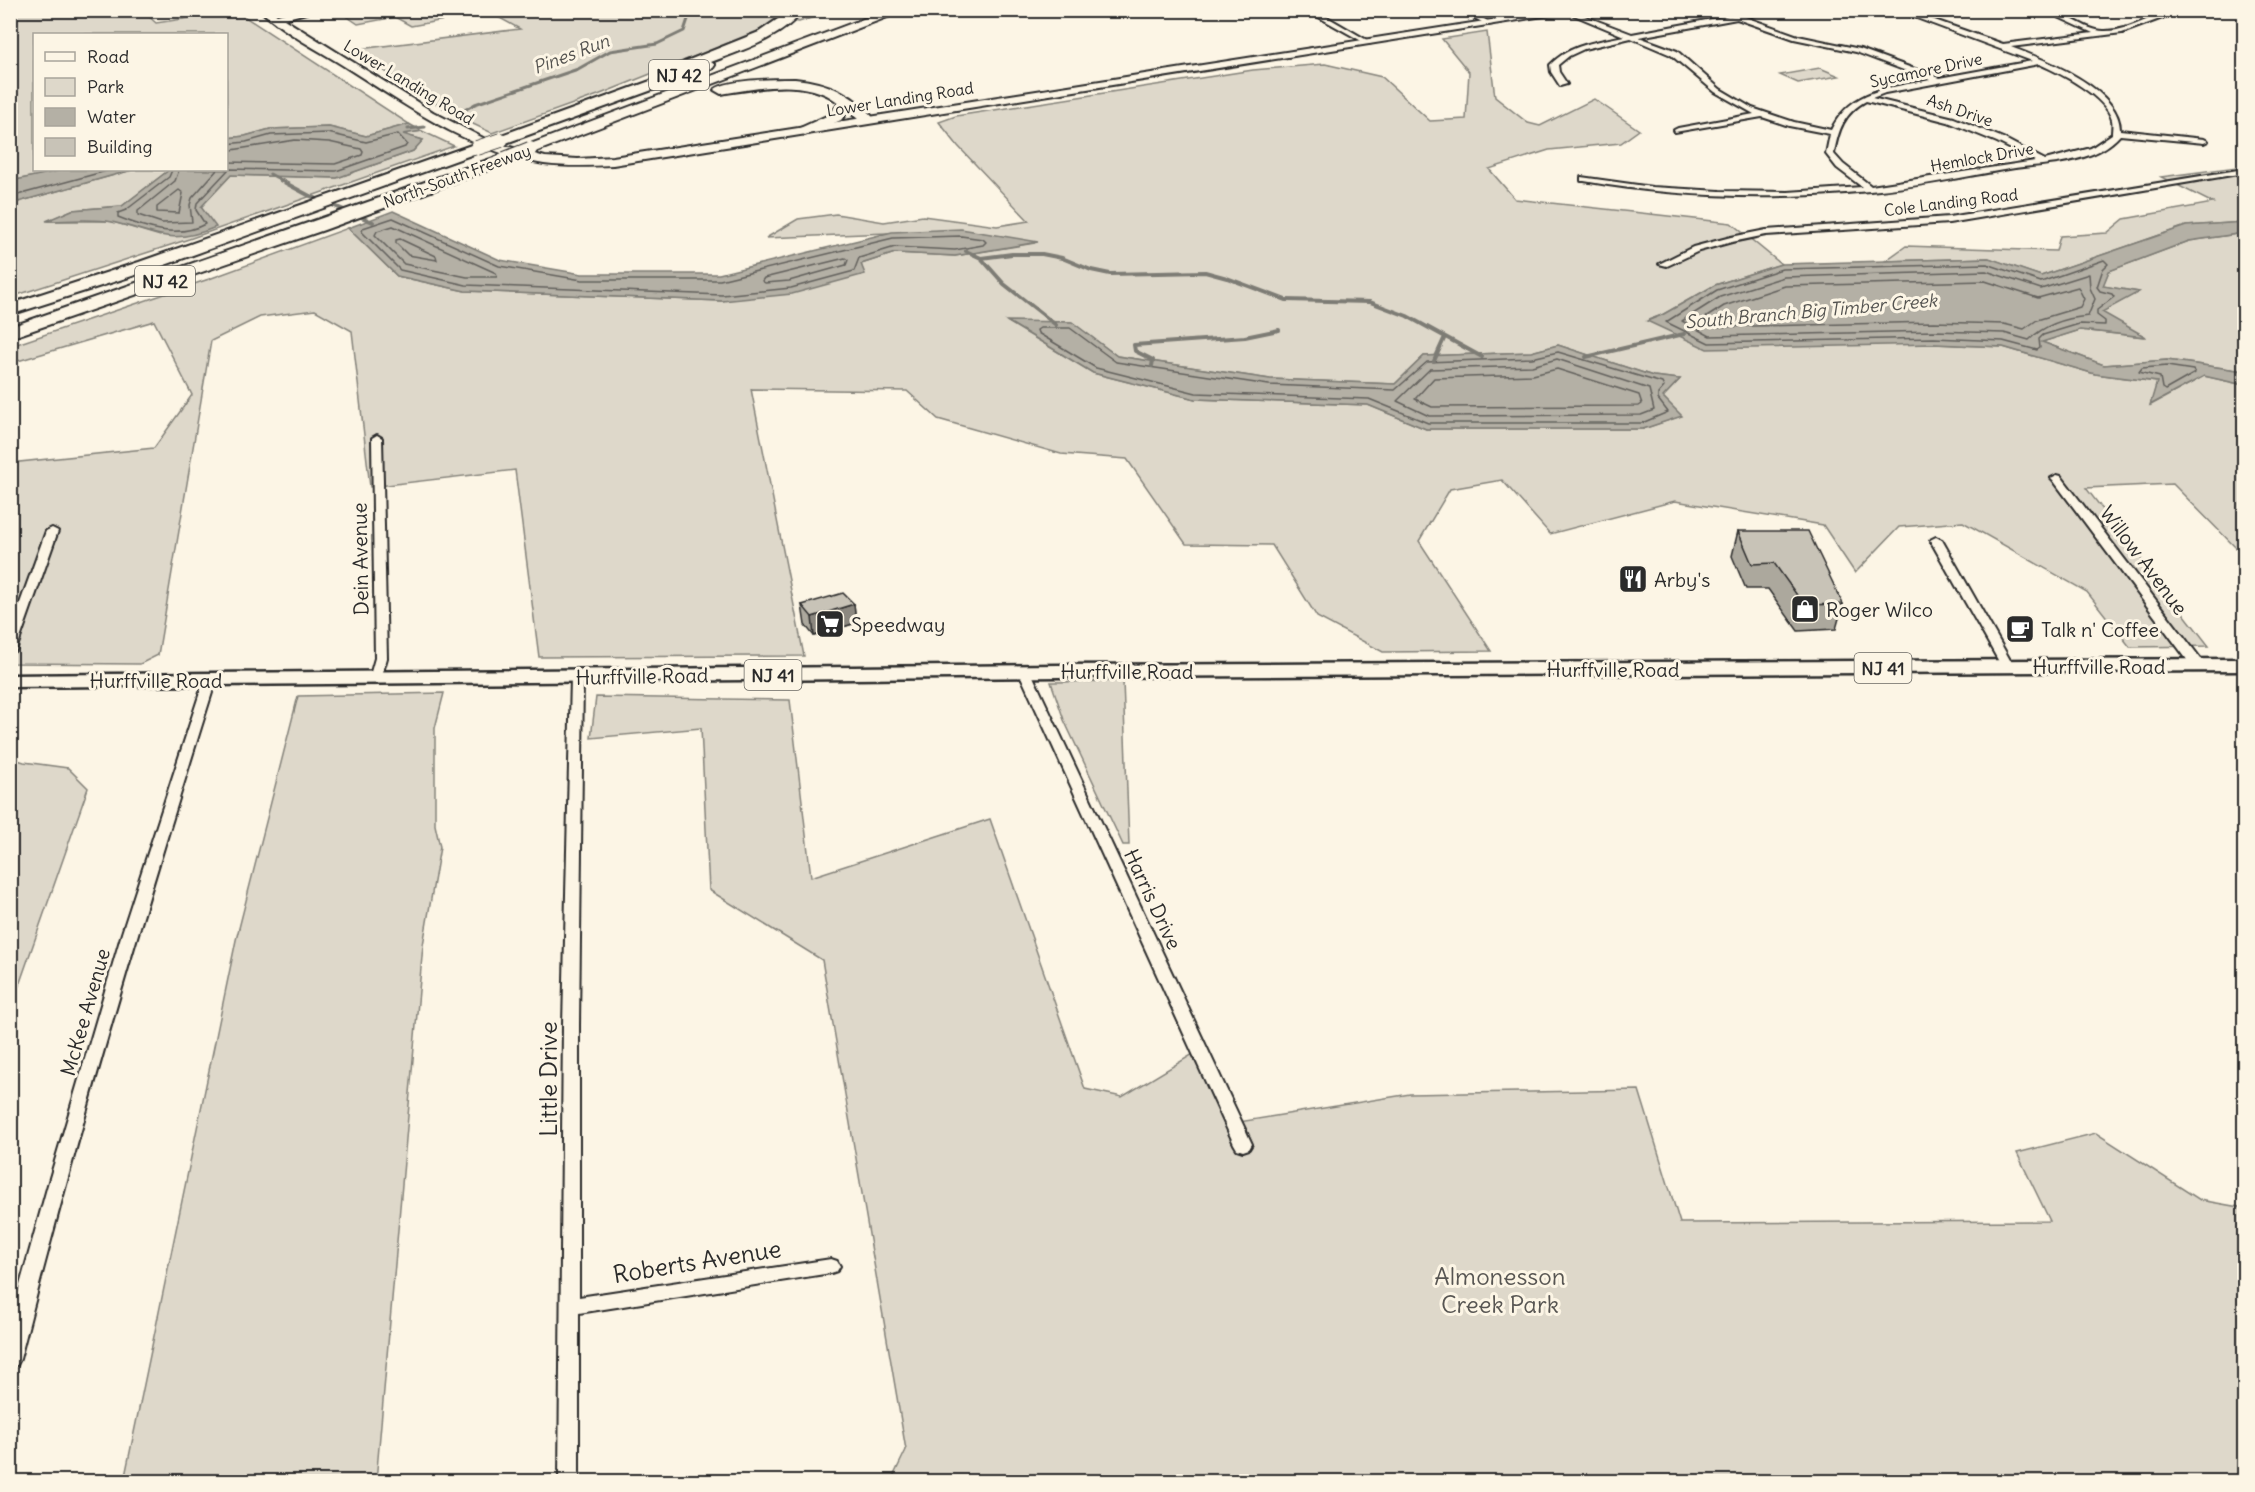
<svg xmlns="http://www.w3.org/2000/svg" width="2255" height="1492" viewBox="0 0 2255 1492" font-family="Delius,sans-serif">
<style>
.green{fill:#ded8ca;stroke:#84827a;stroke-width:1.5;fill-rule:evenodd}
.water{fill:#b4b0a5;stroke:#7d7b74;stroke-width:1.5}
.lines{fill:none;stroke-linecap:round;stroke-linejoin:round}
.shore{stroke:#62605c;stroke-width:1.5}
.stream-far1{stroke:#7d7b74;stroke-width:3}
.stream{stroke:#7d7b74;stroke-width:4}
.street-casing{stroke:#2b2b2b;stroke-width:4}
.secondary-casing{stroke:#2b2b2b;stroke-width:4}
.primary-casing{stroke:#2b2b2b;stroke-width:5}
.highway-casing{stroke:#2b2b2b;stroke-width:4}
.street{fill:#fcf5e5;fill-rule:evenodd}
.secondary{fill:#fcf5e5;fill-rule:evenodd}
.primary{fill:#fcf5e5;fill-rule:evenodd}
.highway{fill:#fcf5e5;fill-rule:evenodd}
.highway-bridge-casing{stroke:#2b2b2b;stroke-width:16;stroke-linecap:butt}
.highway-bridge{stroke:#fcf5e5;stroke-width:14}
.wall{fill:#aca89d;stroke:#2b2b2b;stroke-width:1.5}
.shaded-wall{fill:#8c8880;stroke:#2b2b2b;stroke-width:1.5}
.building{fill:#c8c3b7;stroke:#2b2b2b;stroke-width:1.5}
.labels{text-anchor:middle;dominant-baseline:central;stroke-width:6;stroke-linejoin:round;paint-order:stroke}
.far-street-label{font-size:16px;fill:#2b2b2b;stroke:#fcf5e5}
.far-water-label{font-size:18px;font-style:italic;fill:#545350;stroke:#fcf5e5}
.shield{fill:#fcf5e5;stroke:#6a6863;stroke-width:1.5}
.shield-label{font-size:18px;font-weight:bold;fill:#2b2b2b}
.street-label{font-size:20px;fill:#2b2b2b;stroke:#fcf5e5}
.poi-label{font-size:20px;fill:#2b2b2b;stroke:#fcf5e5;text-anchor:start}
.near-street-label{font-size:24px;fill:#2b2b2b;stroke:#fcf5e5}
.near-park-label{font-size:24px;fill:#585653;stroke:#fcf5e5}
</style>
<rect width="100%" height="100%" fill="#fcf5e5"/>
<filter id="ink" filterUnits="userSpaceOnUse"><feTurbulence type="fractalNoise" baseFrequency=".0167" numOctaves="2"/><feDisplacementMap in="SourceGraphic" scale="12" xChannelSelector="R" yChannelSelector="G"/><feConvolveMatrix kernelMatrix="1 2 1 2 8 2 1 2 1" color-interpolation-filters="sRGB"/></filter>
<g filter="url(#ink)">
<!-- green -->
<g class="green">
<path d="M10,11h133l13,12 80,-12 173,113 -43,12 -37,-9 -59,2 -25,7 -18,2 -1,-104h-192v136h29l-52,11z"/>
<path d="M339,11h494l-34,11 -14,-2 -187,75 -106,38 -36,-17 -105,-66 169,-21 -31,-17 -78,14 -16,-9 -37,7z"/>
<path d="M1487,32l8,65 33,26 12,3 54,-27 45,31 -18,13 -72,7 -60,19 26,30 216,24 50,41 -66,21 -53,30 -14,5 286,24 69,3 92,27 62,8 -6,23 53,-29 40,9v171l-71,-72 -87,4 123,158 -79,1 -43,-55 -124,-70 -64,5 -44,46 -32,-48 -148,-24 -125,33 -48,-54 -52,9 -31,52 72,110 -108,1 -66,-35 -45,-72 -86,-1 -59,-85 -66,-5 -123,-35 -31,-28 -156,-2 53,267 -265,1 -24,-187 -145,17 -18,-156 -37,-21 -55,7 -49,24 -53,314 -18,9 -129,-1 -1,-200 144,-15 38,-53 -38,-74 -143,42v-17l198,-67 139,-51 49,48 68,15 257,10 142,-27 -3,-10 34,-11 60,3 80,-13 -74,-13 -195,8 32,-19 38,-5 48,8 39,-6 74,10 32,-5 -71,-75 -19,-24 17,-6 297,-46 72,-6 57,13 48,44 36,-2 3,-47 -27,-33zM1008,322h63l46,34 153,23 125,5 29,-28 107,-4 27,-7 95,31 27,3 -17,18 18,19 -38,13h-217l-58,-24 -173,-6 -102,-26z"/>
<path d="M1820,68l19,8 -41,7 -18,-8z"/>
<path d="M422,131l32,15 -265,93 -178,58v-93l121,-34h37l-47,36 -50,4 -24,11h62l50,15 41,-29 30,-32 106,3 76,-27 10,-11 -22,-6z"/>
<path d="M2244,166v56l-58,4 -145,50 -53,-18 -103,3 21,-15 150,5 4,-15 47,-3 17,-14 89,-16 -52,-26z"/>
<path d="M2244,233v138l-77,-11 -63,5 -62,-23 38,-12 64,7 -43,-25 37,-20 -36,-6 7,-15 80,-30z"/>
<path d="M1123,681l6,164h-6l-59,-125 -13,-38z"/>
<path d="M444,693l-9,35v97l5,22 -17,98 -47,536h-252l112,-541 62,-244z"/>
<path d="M596,697l194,3 21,177 179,-58 95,270 37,8 71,-43 34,70 183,-30 229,-4 41,133 370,-2 -33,-68 79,-20 104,67 44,8v273h-1353l15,-31 -84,-490 -113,-70 -8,-162 -110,10z"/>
<path d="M11,758l13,4 44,6 20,20 -77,220z"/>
</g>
<!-- water -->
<g class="water">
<path d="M409,124l13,7 -19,3 20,6 -10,11 -76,27 -106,-3 -30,32 15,20c-48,20 -59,5 -104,-5 -20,-4 -45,-1 -66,-1l26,-11 50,-4 47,-36h57l1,-32 18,-2 25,-7 59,-2 37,9z"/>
<path d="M63,170h69l-121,34v-23z"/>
<path d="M393,211l107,49 82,14h137l173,-42 69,-3 77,13 -83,14 -60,-3 -34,11 4,10 -73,20 -70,7 -257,-10 -68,-15 -49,-48z"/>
<path d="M2244,222v11l-55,8 -80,30 -6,15 36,6 -37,20 44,25 -66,-7 -38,12 62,23 63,-5 77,11v14l-40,-9 -54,29 7,-23 -62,-8 -92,-27 -69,-3 -227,5 -60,-28 15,-6 53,-30 66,-21 208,-6 52,18 145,-50z"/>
<path d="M1007,321l65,1 45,34 153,23 125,5 29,-28 107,-4 27,-7 95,31 27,3 -17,18 19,19 -39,13h-217l-58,-24 -173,-6 -102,-26z"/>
</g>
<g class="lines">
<!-- shore -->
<g class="shore">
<path d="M226,151l69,-11 34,2 32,7 2,3 -1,3 -27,9 -109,-2"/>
<path d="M172,170l-3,7 -43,33 -8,3v4c27,11 60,22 87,7l-9,-14 1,-7 32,-34 107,2 69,-24 2,-3 -9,-10 -32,8 -38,-9 -57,2 -25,7 -20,2"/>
<path d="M179,170l-4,11 -37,30v4l24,8 30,-1 -2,-17 2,-7 25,-28"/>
<path d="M179,190l4,3 -4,20 -22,-1v-5z"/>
<path d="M10,197l100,-27"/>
<path d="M393,218l106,48 83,14h138l173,-42 68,-2 22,3 3,3 -3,3 -28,5 -60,-3 -36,11 -5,13 -63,17 -69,7 -256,-10 -66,-15 -38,-38 1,-4z"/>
<path d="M393,226l103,47 1,4h-30l-63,-13 -29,-29 2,-4z"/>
<path d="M400,239l36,17 1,4 -29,-5 -12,-12v-3z"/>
<path d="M845,258l3,2 -2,5 -57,16 -24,2 -3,-2 2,-3z"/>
<path d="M2104,260l4,4 -5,5 -6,18 3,4 12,3 2,3 -17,13v5l8,6v4l-26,-1 -36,11 -4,4 1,9 -3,2 -34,-9 -69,-3 -225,5 -43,-21 51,-32 65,-21 205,-5 54,18z"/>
<path d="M1986,271l55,18 48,-15 1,14 5,11 -7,17c-22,2 -43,8 -59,24l-25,-7 -70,-2 -224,5 -28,-15 38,-24 64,-20z"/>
<path d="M1985,281l53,17 40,-11 6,12 -4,8 -43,13 -13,9 -20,-5 -70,-2 -222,5 -10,-7 22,-14 61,-20z"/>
<path d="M1040,328h30l46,34 153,23 126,5 32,-28 105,-4 26,-6 104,31 2,4 -6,7v5l10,13 -26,11h-214l-59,-24 -173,-6 -100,-25 -58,-35 -1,-3z"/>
<path d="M1557,359l92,30 5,21 -13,5 -212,1 -32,-15 33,-32 102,-3z"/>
<path d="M2167,366l26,4 2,3 -30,17 -3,-2 -2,-11 -21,-5 3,-4z"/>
<path d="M1557,369l82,26 3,9 -3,2 -207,1 -17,-8 19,-21 99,-3z"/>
</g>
<!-- stream-far1 -->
<g class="stream-far1">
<path d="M453,122l5,-3 3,-7 14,-8 103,-35 32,-18 47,-7 27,-13 7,-21"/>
<path d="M408,129l17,-2"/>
<path d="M270,174l13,7"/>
</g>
<!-- stream -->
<g class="stream">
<path d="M280,180l28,15 65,27"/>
<path d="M966,251l15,7 23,26 52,41"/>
<path d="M981,258l31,-4h30l20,4 29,12 19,4 95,-2 22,6 59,22 84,2 37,14 75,41"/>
<path d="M1586,357l98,-23"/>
<path d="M1434,361l10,-22"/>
<path d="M1152,366l1,-6 -18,-9 -1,-6 111,-8 34,-7"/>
</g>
<!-- street casing -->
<g class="street-casing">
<g id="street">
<path d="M1306,10h9l57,33 -5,1z"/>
<path d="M1459,10h9l25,14 -5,1z"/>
<path d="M1569,10l63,24 128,-24h17l-32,7 53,19 62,13 79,29 93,-17 -137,-51h11l97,34 90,-11 -50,-23c22,0 42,21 61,21 28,1 52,-21 80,-21l-62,23 -111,14c32,12 110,42 109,83l84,9 4,2 -4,2 -84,-8c-26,30 -75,28 -111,34 -46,8 -92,18 -139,22 -96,9 -191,7 -286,-10h-3v-4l71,10 68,4 68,1 74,-5 -25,-19 -11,-14 4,-20 -41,-8 -27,-9 -87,15 -1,-2 4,-2 76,-14 -39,-22 -44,-37 -40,-17 -47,11 -15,7 -11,9 1,7 8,12 -7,2 -9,-14 -1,-7c20,-21 47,-23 74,-29l-55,-23zM1737,19l57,20 62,13 74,28c-41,8 -79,9 -99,50l-37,-8 -42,-14 -32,-19 -43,-38 -38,-14zM2039,64c21,9 67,32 73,56 1,5 0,10 0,14l-21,14 -46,12 -42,-22 -49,-20 -82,-20 13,-5zM1866,101l82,21 49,20 38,19 -164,25 -28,-22 -9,-10c4,-24 10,-41 32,-53z"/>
<path d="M2244,169v4l-295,50 -183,12 -34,7 -33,9 -32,15 -8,-2 34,-17 38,-10 35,-7 183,-13z"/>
<path d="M377,435l5,3 5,220 -6,21 -6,4 -6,-4 6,-21 -3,-220z"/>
<path d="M2057,475l4,1 143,187 1,3 -1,3h-10l-141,-189 -2,-2z"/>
<path d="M52,528l6,3 -42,119 -6,4v-23l36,-100z"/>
<path d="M1936,537l6,3 72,127 -1,3 -5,1 -6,-4 -72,-127z"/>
<path d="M1025,668l6,4 221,472 -3,5 -6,2 -6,-2 -3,-5 -215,-472z"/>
<path d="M577,673l6,4 -4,348v272l252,-38 6,2 3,5 -3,5 -6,2 -252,40v169h-20l4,-457 8,-348z"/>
<path d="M210,676l6,4c-71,225 -138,450 -196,679l-3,6 -7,2v-46l37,-133 75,-255 82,-253z"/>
</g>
</g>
<!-- secondary casing -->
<g class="secondary-casing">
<path id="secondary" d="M260,10h11l6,5 20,-5h20l-33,9 149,93 56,29 56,16 33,2 35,-2 942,-147h26l-968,155c-23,1 -46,2 -69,-1 -73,-12 -135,-57 -197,-96 -28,-18 -63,-35 -87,-58z"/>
</g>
<!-- primary casing -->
<g class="primary-casing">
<path id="primary" d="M2244,659v12l-1184,6 -1050,10v-12l1050,-10z"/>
</g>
<!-- highway casing -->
<g class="highway-casing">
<g id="highway">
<path d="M791,10h13c-22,28 -61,40 -93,52l4,3 -2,3 -207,75 -5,1 -7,-4 2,-3 190,-69 -4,-3 2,-3 75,-30z"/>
<path d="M887,10h19l-371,142h-10l-3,-3 3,-3z"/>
<path d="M795,79c32,3 60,15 80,41l-2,3h-10l-15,-12 -7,9 -36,15 -7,-4 2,-3 31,-14 8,-11c-32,-26 -80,-15 -118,-9l-7,-4c11,-11 64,-11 81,-11z"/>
<path d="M477,143l8,5 -3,3 -331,119 -141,45v-11l129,-42z"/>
<path d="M505,154l8,5 -3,3 -186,68 -314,108v-11z"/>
</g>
</g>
<!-- street -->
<use href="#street" class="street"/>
<!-- secondary -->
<use href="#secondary" class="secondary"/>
<!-- primary -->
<use href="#primary" class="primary"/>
<!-- highway -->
<use href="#highway" class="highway"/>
<!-- highway-bridge casing -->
<g class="highway-bridge-casing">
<g id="highway-bridge">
<path d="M477,148l24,-8"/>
<path d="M505,159l25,-10"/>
</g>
</g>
<!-- highway-bridge -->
<use href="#highway-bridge" class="highway-bridge"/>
</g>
<!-- wall -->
<g class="wall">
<path d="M1738,531l105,73 -7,25 -38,2 -30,-42h-22l-14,-33z"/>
<path d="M854,604l2,19 -42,13 -9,-11 -3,-20z"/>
</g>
<!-- shaded-wall -->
<path class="shaded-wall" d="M854,604l2,19 -42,13 -2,-19z"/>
<!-- building -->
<g class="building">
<path d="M1738,531h70l35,73 -39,1 -30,-42 -22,1z"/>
<path d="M843,593l11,11 -42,13 -10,-12z"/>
</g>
</g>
<!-- icons -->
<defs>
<g id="restaurant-square" transform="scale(1.5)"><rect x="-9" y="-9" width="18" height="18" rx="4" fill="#2b2b2b" stroke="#fcf5e5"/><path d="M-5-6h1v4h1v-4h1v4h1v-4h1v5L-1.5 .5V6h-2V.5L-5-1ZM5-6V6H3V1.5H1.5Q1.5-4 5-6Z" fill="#fff"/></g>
<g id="shop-square" transform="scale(1.5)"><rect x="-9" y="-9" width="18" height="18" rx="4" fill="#2b2b2b" stroke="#fcf5e5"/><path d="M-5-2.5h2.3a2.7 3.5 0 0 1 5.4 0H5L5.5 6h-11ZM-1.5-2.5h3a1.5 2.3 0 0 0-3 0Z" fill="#fff"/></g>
<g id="supermarket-square" transform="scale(1.5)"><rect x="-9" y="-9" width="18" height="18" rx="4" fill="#2b2b2b" stroke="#fcf5e5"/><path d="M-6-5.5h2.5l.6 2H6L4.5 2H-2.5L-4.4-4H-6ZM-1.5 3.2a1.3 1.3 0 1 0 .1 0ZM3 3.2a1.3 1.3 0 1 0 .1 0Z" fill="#fff"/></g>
<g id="cafe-square" transform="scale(1.5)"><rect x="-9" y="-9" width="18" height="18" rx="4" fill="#2b2b2b" stroke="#fcf5e5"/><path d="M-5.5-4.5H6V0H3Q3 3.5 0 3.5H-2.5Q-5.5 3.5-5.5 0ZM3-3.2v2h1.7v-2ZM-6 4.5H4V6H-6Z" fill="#fff"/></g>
</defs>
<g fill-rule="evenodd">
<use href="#restaurant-square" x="1633" y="579"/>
<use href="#shop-square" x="1805" y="609"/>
<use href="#supermarket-square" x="830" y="624"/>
<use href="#cafe-square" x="2020" y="629"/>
</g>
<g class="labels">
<!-- far-street labels -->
<g class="far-street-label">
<text transform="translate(1926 70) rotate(-12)">Sycamore Drive</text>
<text transform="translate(409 82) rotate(31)">Lower Landing Road</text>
<text transform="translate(900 99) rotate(-9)">Lower Landing Road</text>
<text transform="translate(1960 110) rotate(19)">Ash Drive</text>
<text transform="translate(1982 157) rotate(-10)">Hemlock Drive</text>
<text transform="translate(457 176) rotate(-20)">North-South Freeway</text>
<text transform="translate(1951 202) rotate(-7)">Cole Landing Road</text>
</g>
<!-- far-water labels -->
<g class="far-water-label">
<text transform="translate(571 54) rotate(-21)">Pines Run</text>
<text transform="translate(1811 311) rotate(-5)">South Branch Big Timber Creek</text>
</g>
<!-- shield labels -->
<g class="shield">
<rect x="649" y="60" width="60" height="30" rx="4.5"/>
<rect x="135" y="266" width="60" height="30" rx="4.5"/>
<rect x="1854.5" y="653" width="57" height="30" rx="4.5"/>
<rect x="744.5" y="660" width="57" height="30" rx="4.5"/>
</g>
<g class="shield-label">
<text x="679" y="75">NJ 42</text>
<text x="165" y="281">NJ 42</text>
<text x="1883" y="668">NJ 41</text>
<text x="773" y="675">NJ 41</text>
</g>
<!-- street labels -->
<g class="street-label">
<text transform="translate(360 559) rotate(-91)">Dein Avenue</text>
<text transform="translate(2144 560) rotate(53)">Willow Avenue</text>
<text x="2099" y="666">Hurffville Road</text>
<text x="1613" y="669">Hurffville Road</text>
<text x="1127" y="671">Hurffville Road</text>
<text transform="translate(642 676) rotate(-1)">Hurffville Road</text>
<text x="156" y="680">Hurffville Road</text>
<text transform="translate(1153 899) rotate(65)">Harris Drive</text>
<text transform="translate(85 1012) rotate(-74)">McKee Avenue</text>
</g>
<!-- poi labels -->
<g class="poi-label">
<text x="1654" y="579">Arby's</text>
<text x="1826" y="609">Roger Wilco</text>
<text x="851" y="624">Speedway</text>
<text x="2041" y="629">Talk n' Coffee</text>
</g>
<!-- near-street labels -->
<g class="near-street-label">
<text transform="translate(548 1079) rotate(-90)">Little Drive</text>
<text transform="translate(697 1261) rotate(-9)">Roberts Avenue</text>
</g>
<!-- near-park labels -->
<g class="near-park-label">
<text x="1500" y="1276">Almonesson<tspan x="1500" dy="28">Creek Park</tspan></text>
</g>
</g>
<!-- margin -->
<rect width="2255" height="1492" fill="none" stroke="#fcf5e5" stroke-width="36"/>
<rect x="18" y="18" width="2219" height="1456" fill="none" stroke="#2b2b2b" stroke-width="2" filter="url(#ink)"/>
<!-- legend -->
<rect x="33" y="33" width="195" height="138" fill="#fcf5e5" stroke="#a8a49b" stroke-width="1.5"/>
<rect x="45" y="52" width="30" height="9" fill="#fcf5e5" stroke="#a8a49b" stroke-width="1.5"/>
<text x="87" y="63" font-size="18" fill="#2b2b2b">Road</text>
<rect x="45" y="78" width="30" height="18" fill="#ded8ca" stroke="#a8a49b" stroke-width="1.5"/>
<text x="87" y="93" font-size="18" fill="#2b2b2b">Park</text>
<rect x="45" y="108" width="30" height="18" fill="#b4b0a5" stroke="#a8a49b" stroke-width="1.5"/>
<text x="87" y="123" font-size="18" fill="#2b2b2b">Water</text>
<rect x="45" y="138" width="30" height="18" fill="#c8c3b7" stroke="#a8a49b" stroke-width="1.5"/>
<text x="87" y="153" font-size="18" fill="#2b2b2b">Building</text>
</svg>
